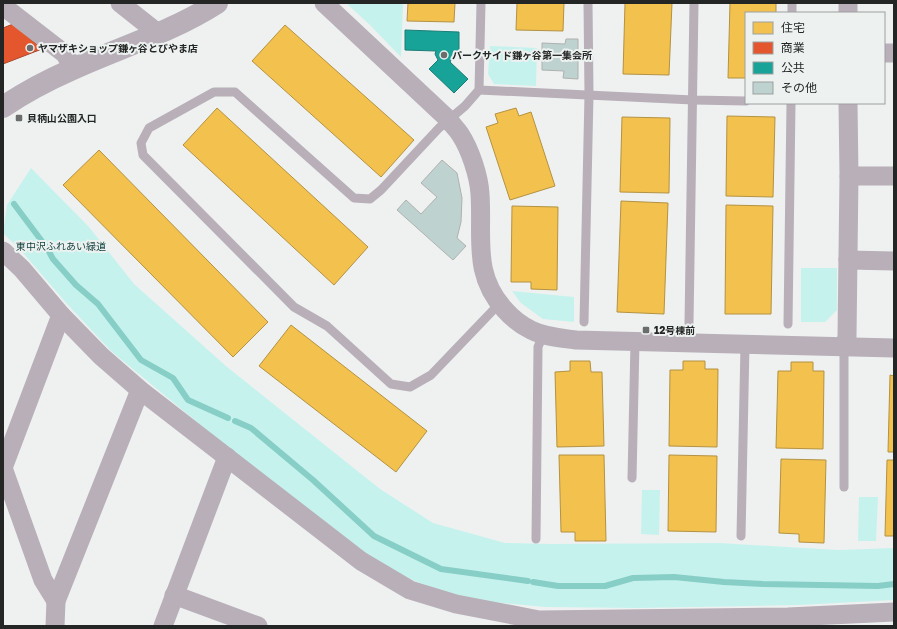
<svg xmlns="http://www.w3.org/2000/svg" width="897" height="629" viewBox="0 0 897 629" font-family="'Golos Text','Noto Sans JP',sans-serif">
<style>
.green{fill:#c6f2ed}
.homes{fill:#f2c14e;stroke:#b49242}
.shops{fill:#e4572e;stroke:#aa482c}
.public{fill:#17a398;stroke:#1b7e76}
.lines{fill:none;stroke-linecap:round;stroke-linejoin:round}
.stream{stroke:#87cec7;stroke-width:6}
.building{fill:#bed2d0;stroke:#afb1b0}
.service{stroke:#b8afb8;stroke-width:9}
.minor{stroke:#b8afb8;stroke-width:19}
.tertiary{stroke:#b8afb8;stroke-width:22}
.poi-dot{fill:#6b6d6d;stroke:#edf2f1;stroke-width:1.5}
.labels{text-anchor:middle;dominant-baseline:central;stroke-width:4;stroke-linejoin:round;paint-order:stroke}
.poi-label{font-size:10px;font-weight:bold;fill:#242626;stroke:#edf2f1;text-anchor:start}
.park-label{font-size:10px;fill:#113f3c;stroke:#edf2f1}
</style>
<rect width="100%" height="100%" fill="#eef1f0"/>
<!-- green -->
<g class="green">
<path d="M346,3h57l-2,54 -32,-33z"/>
<path d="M490,46l47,2 -1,38 -42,-2 -6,-10z"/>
<path d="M31,168l58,59 45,57 93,83 153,122 53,34 72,20 46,1 168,-1 119,7 56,-2v52l-95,5 -160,3 -94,-1 -54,-5 -40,-7 -62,-24 -128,-96 -150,-124 -43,-46 -44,-51 -21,-21 4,-28z"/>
<path d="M801,268h36v42l-12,12h-24z"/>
<path d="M512,291l62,6v25l-31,-3 -22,-16z"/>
<path d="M642,490h18l-1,45 -18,-1z"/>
<path d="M859,497h19l-2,44h-18z"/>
</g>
<!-- homes -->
<g class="homes">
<path d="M408,3h47l-1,19 -47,-1z"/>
<path d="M517,3h47l-1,28 -47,-1z"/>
<path d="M625,3h47l-3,72 -46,-1z"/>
<path d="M730,3h46v10h-30v65h-18z"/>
<path d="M285,25l129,115 -33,37 -129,-116z"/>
<path d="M217,108l151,139 -34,38 -151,-140z"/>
<path d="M516,108l3,8 12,-4 24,74 -45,14 -24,-73 12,-4 -3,-9z"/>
<path d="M727,116l48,1 -2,80 -47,-1z"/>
<path d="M622,117l48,1 -1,75 -49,-1z"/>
<path d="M99,150l169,172 -35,35 -170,-172z"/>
<path d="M621,201l47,2 -4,111 -47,-2z"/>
<path d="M726,205l47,1 -2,108h-46z"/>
<path d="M512,206l46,1 -1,83 -26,-1v-7h-20z"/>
<path d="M291,325l136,106 -31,41 -137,-106z"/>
<path d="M570,361h20l1,11h11l2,74 -47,1 -2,-75 15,-1z"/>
<path d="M683,361h22v8h13l-1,78 -48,-1 1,-76h13z"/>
<path d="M791,362h22v9h11l-1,78 -47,-1 2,-77h13z"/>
<path d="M890,375l4,1v76h-6z"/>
<path d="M559,455h45l2,86h-31v-9h-14z"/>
<path d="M669,455l48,1 -1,76 -48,-1z"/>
<path d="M781,459l45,1 -2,83 -25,-1v-8l-20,-1z"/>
<path d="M887,460h7v76h-9z"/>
</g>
<!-- shops -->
<path class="shops" d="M13,24l29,25 -39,15v-36z"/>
<!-- public -->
<path class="public" d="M405,30l54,2v19h-6l1,4 -4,7 18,17 -14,14 -25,-24 9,-9 -3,-6 1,-3 -31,-1z"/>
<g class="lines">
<!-- stream -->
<g class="stream">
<path d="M14,204l33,44 6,11 23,26 22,19 43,56 32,18 15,22 40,18"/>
<path d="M235,421l16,7 62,52 61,56 67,33 87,12"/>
<path d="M533,582l25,4h47l28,-8 41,-1 50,5 39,2 115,2 16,-2"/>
</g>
</g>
<!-- building -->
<g class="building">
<path d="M566,39h12v40l-15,-1 1,-7 -22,-1v-27l23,1z"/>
<path d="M442,160l15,13 5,25 -1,24 -4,16 9,8 -13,14 -56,-50 9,-10 15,14 16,-17 -16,-14z"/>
</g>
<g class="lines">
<!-- service -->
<g class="service">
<path d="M481,3l-2,87 -14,16 -26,22 -58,62 -11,9 -16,-1 -119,-106h-21l-65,36 -8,15 2,12 151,152 33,19 64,58 19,3 21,-12 68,-71"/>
<path d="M792,13v-10"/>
<path d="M479,90l214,10 53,1"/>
<path d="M584,322l5,-227 -1,-92"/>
<path d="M689,323l5,-320"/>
<path d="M788,324l3,-221"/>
<path d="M632,478l3,-136"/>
<path d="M844,487v-140"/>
<path d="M741,536l4,-191"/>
<path d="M536,539l2,-192 5,-12"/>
</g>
<!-- minor -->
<g class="minor">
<path d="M120,3l39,31"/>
<path d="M324,3l125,117c3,5 8,9 11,14 10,15 19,42 20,60 3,44 -8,80 25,116 7,8 16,15 26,20 14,7 30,8 45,10l318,8"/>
<path d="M3,6l62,48 8,14"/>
<path d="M848,13v-10"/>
<path d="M884,53h10"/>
<path d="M849,176h45"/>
<path d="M3,251l19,18 39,46 40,41 39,34 221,171 49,29 46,14 83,16 249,-3 106,-5"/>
<path d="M848,260l46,1"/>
<path d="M844,347l3,-10 2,-161 -1,-73"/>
<path d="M3,468l58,-153"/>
<path d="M3,468l40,112 13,21"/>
<path d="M174,595l84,31"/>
<path d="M55,626l1,-25 84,-211"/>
<path d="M163,626l64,-169"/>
</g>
<!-- tertiary -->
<path class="tertiary" d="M3,107c22,-15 45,-27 70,-38 48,-22 99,-37 144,-66"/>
</g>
<!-- markers -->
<g class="poi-dot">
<circle cx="30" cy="48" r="4"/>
<circle cx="444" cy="55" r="4"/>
<rect x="15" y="114" width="8" height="8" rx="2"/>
<rect x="642" y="326" width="8" height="8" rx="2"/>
</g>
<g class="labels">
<!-- poi labels -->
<g class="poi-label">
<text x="38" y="48">ヤマザキショップ鎌ヶ谷とびやま店</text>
<text x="452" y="55">パークサイド鎌ヶ谷第一集会所</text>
<text x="27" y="118">貝柄山公園入口</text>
<text x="654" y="330">12号棟前</text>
</g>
<!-- park labels -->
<g class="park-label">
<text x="61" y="246">東中沢ふれあい緑道</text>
</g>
</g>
<!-- border -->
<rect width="897" height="629" fill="none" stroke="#242626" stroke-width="8"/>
<!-- legend -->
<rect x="745" y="12" width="140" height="92" fill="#edf2f1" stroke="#9da0a0"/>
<rect x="753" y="22" width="20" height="12" fill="#f2c14e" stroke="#9da0a0"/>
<text x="781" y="32" font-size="12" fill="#242626">住宅</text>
<rect x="753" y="42" width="20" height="12" fill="#e4572e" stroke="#9da0a0"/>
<text x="781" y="52" font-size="12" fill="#242626">商業</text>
<rect x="753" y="62" width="20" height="12" fill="#17a398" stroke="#9da0a0"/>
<text x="781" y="72" font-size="12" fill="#242626">公共</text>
<rect x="753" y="82" width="20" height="12" fill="#bed2d0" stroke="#9da0a0"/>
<text x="781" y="92" font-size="12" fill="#242626">その他</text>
</svg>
